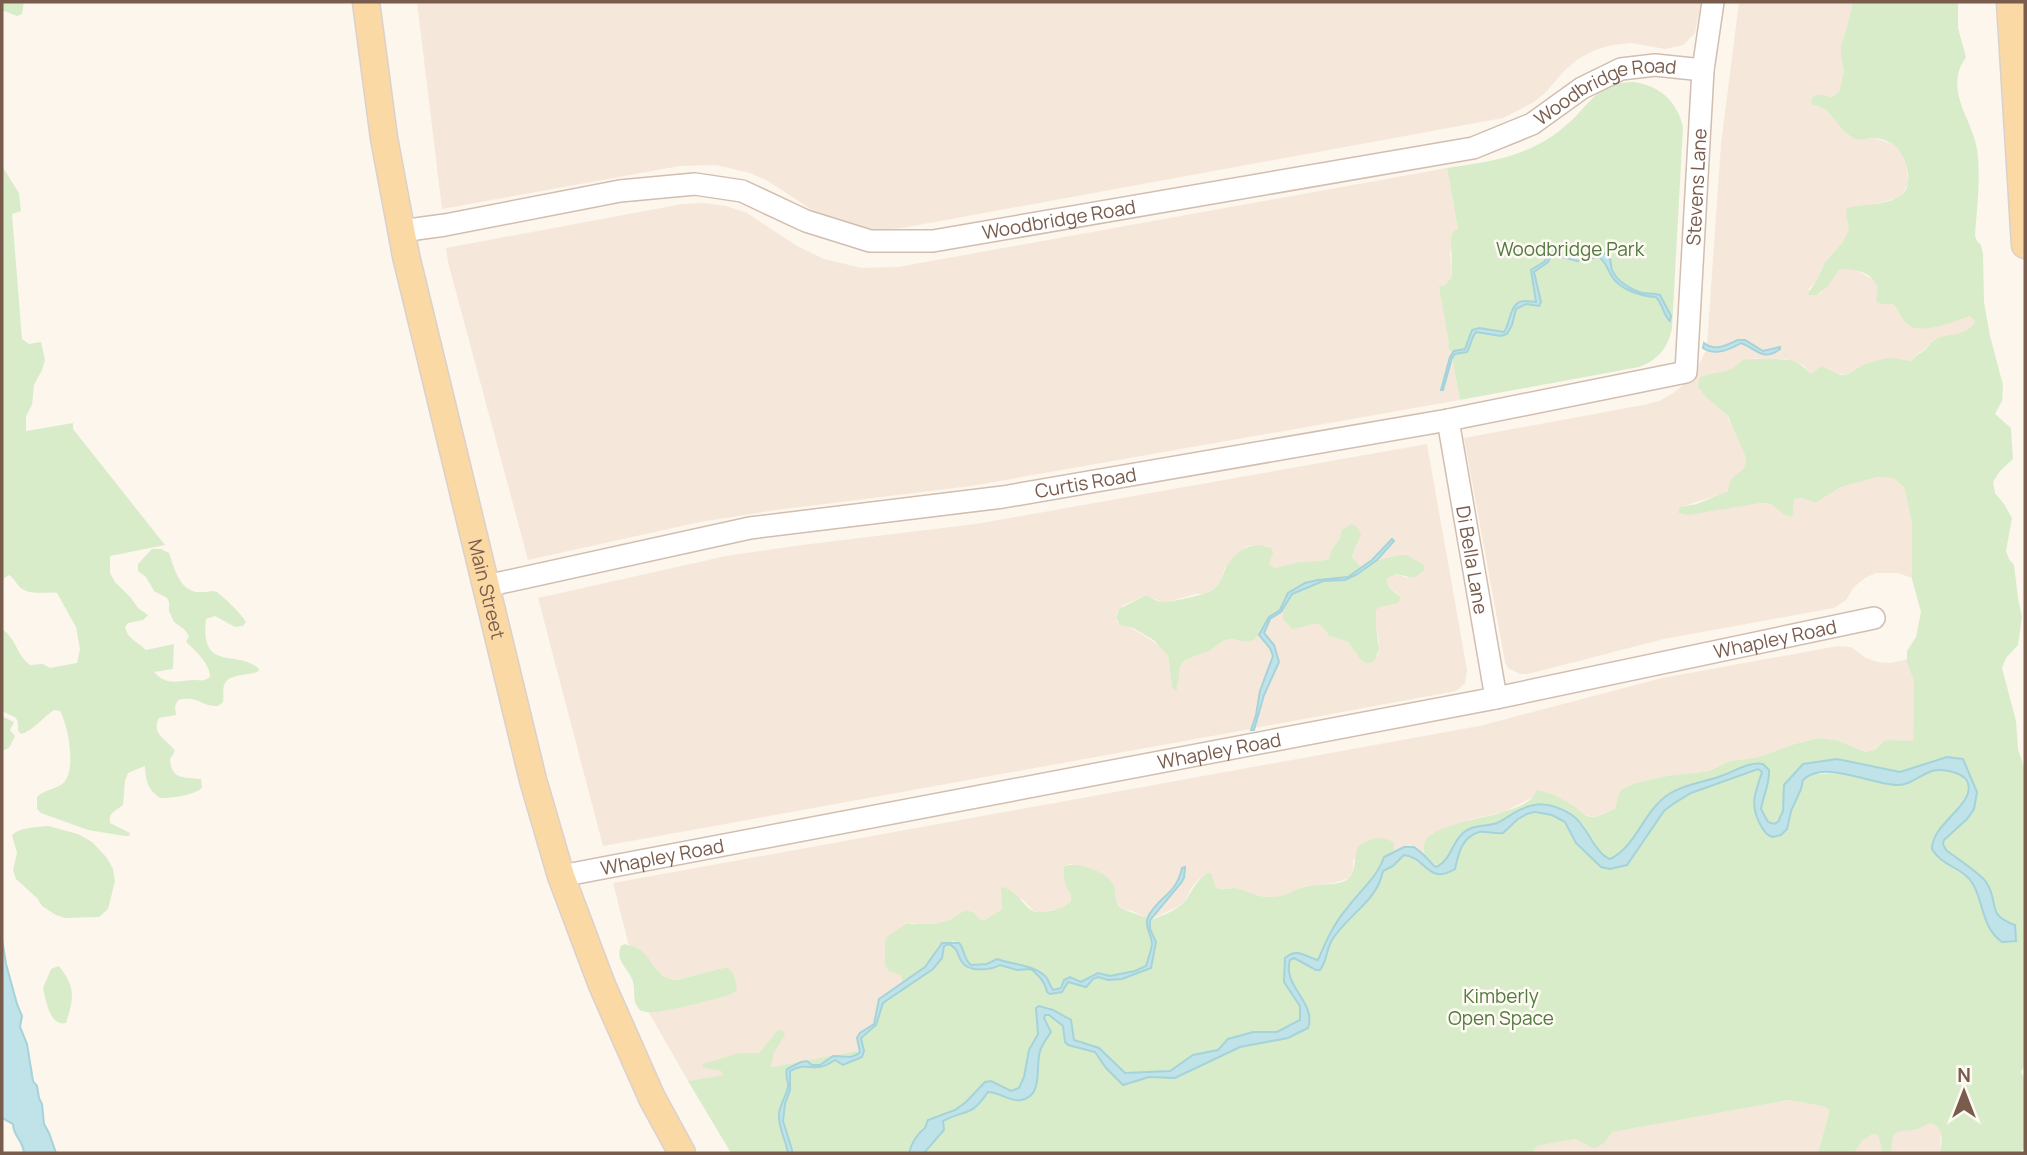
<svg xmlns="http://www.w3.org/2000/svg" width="2027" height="1155" viewBox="0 0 2027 1155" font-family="Manrope,sans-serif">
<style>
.residential{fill:#f5e8da}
.green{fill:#d8ecc9;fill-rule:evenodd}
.water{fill:#bfe3e8;stroke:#a5d3da;stroke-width:2}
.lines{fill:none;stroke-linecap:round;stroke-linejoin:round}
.minor-casing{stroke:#d1beb0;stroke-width:24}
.major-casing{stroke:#dad1cd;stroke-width:29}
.minor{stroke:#fff;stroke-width:21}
.major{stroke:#fbd9a5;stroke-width:26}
.labels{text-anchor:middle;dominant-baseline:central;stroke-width:5;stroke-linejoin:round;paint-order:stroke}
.street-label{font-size:19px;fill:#7a5c4d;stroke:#fffaf3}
.park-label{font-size:19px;fill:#537a41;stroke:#fffaf3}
</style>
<rect width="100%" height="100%" fill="#fdf6ec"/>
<!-- residential -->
<g class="residential">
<path d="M417,2h1284l-6,31 -12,12 -18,4 -33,-6 -20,2 -17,5 -17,9 -13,11 -19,22 -12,10 -31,16 -601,110 -28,2 -19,-2 -37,-14 -50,-33 -18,-8 -34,-8 -36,1 -238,43z"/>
<path d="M1739,2h114l-8,32 -4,10v12l3,15 -5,21 -24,14 11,4 23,26 10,4 15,-2 19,6 7,6 6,15 3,18 -10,15 -33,8 -15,1 -5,6 4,17 -8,13 -17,19 -8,18 -8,9v6h8l4,-2 18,-23 15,-1 20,11 4,7 2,17h13l12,17 42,3 23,-8 5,6 -5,6 -9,6 -26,5 -11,11 -8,5 -4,6 -19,-3 -31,7 -13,9h-13l-15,-8 -10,9 -8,-10 -18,-6 -17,2 -12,-3 -17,4 -6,7 -13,4 5,39 10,19 11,27v6l-2,6 -14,11v7l-5,5 -44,14 79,-4 11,1 11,9 12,-4v-10l9,-1 12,5 26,-16 36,-10 16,1 11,9 8,36v55l-14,-5h-22l-11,5 -11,9 -8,13 -12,8 -170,31 -136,35h-8l-12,-6 -3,-6 -41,-224 179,-33 16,-4 14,-8 14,-11 10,-13 9,-19 9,2 17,-4 9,-5 22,12 17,-8 -17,4 -18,-11h-7l-18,8 -13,-3 14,-201z"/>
<path d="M1447,168l11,61 -8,23 2,25 -8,9h-4l10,57 -2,5 4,6 -9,36 9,-32 8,42 -489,86 -195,24 -76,12 -172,38 -80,-298 -2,-14 236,-44 22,-1 22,3 21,7 50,33 27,13 38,9 36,-1z"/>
<path d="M1427,444l40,226 -2,13 -9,8 -201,37 9,-33 15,-33 -5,-17 -10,-12 6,-15 13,-8v9l14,10 17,-6 7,1 3,2 5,10 19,6 12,17 11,4 7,-8 1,-13 -3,-15v-17l3,-3 19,-4v-9l-10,-8 -1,-7 9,-5 12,4 -9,-23 -22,5 17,-19 -2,-2 -20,21 -11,7 -9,-9 6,-16 -19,-2 -8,10 -2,9 -10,2 -20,1 -25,6 -5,-5 -1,-17 -15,-1 -7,2 -21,21 -5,14 -5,6 -9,6h-10l-32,9 -18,-8 -22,10 -7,7 -1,6 1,4 16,7 28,17 7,10 4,30 6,2v-17l7,-11 24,-9 16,-11 7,-1 14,3 8,-2 5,-5 11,13 3,8 -13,35 -4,24 -5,14 -648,117 -65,-248 188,-42 76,-11 174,-21z"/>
<path d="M1838,646l13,1 15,11 12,4 12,1 17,-4 7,22 -1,60 -2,1 -22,-2 -5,1 -9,9 -10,2 -28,-12 -19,-2 -27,7 -32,12 -29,4 -21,10 -42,5 -31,7 -21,26 -20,8 -11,-2 -13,-11 -14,-6 -12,-7 -39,20 -37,9 -46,27 1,8 -5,-5 -20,-1 -5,3v-9l-41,17v10l-3,8 -16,5 -28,3 -10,5 -22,7 -21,-3 -20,-7 -14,1 -3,-2 -5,-12 -12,4 -7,8 -7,14 -6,5 -29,14 31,-37 1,-15 -4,14 -23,24 -8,12 -15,-7 -10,-2 -5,-7 -2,-14 -44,-24 -7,2 -1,7 8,25 -2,7 -3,3 -26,4 -6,-1 -12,-12 -21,-8 2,10 -1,8 -17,11h-4l-8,-8 -8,-2 -15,10 -15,4 -7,1 -17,-2 -26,24 1,14 15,14 1,7 -23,17 -5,25 -14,9 -3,7 3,11 -90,16 4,-14 11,-18 -8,-4 -18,22h-20l-35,15 17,3 3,4 -36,6 -40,-70h4l75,-44 -50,13 -9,-1 -10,-7 -17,-21 -12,-5 -16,-63 866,-157 183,-48z"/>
<path d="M1789,1100l33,6 6,3 1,4 -11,40h-291l5,-1 5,-6 39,-7 14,8 15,-5 6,-10z"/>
<path d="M1927,1123h6l8,8 -1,22h-49l2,-17 4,-5 21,-2z"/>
<path d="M1873,1134l5,1 5,18h-29l9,-13z"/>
</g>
<!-- green -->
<g class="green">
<path d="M2,2h22l-2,12 -5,2 -15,-6z"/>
<path d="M1853,2h105v26l8,29c-2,4 -6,9 -7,14 -8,28 14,52 18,78 4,31 0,56 -2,87l2,5 4,4 2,9 1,48 6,34 13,49 -1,16 -7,13 16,14 2,31 -13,12 -7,11 2,11 9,11 8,14 -6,33 3,8 5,6 4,33 4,19 -4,28 -12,13 -4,10 14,53 2,28 7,21v294l-4,8 4,8v68l-7,5h-78c2,-13 5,-25 -10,-30l-12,6 -21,3 -4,4 -2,17h-8l-5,-18 -5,-1 -10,6 -9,13h-36l11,-40 -1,-4 -6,-3 -33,-6 -177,32 -7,10 -9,6 -6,-1 -14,-8 -39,7 -5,6 -5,1h-796l-43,-72 35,-6 -2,-4 -17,-3 -2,-2 1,-2 36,-11h20l18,-22 3,-1 4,1 1,4 -11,18 -3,14 92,-17 -2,-12 15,-13 7,-22 20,-15 -2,-13 -12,-4 -4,-6v-23l3,-6 18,-12h29l15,-4 15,-10 8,2 8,8h4l17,-11 -1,-21 2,-1c16,5 20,19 30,24 8,3 39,-2 38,-13 0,-4 -3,-7 -4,-10 -3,-7 -4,-15 -3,-22 15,-4 43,5 50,20 3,7 0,16 7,22 3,2 21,8 26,10v6h3v-4c12,-4 28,-10 36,-20 8,-12 9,-18 22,-27l3,1 5,13 3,2c6,0 11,-1 16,-1 13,3 23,10 37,9 12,0 24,-8 36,-11 12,-3 33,1 42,-9 5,-5 5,-23 8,-31 11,-7 26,-12 36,-3v9l-10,5c-4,10 -12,19 -17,29l14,-4 2,-11 10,-5 13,-12 24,17 26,-6c0,-13 9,-29 23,-33 9,-2 18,4 27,-1 4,-3 7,-8 11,-11 13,-9 34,-10 46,1 4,4 6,9 8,14l25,10 -13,-20 -10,-9 -49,-9c-9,6 -20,14 -30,17 -12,4 -22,1 -32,10 -12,11 -11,30 -28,33 -6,-8 -14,-15 -9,-25 10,-22 86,-24 106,-43 3,-3 4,-6 6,-9 10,1 23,8 32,13 9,4 14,15 25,14 7,-1 14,-6 21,-8l4,-16 3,-4 14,-6 31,-7 42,-5 21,-10 29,-4 32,-12 27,-7 19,2 28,12 10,-2 9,-9 5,-1 24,1 1,-60 -7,-19v-11l9,-14 5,-25 -9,-33v-56l-8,-36 -11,-9 -16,-1 -36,10 -26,16 -12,-5 -9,1 -1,15 -2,3 -9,-4 -11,-9 -11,-1 -72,12 -10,-2 2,-6 17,-3 31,-13c1,-4 1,-8 3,-11 7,-9 15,-7 15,-22l-18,-42 -23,-20 -7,-9 1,-8 2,-2c9,-4 19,-4 28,-7 6,-2 8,-7 14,-10 4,-2 45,-1 50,1 9,3 12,8 18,13l10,-8 19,9 9,-1 13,-9 21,-6 10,-1 19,3c4,-7 8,-7 13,-11 1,-1 7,-8 8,-9 14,-10 29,-1 42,-19l-5,-6c-13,5 -47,18 -60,10 -8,-4 -11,-16 -17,-22h-13l-4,-3c1,-6 3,-12 0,-17 -6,-13 -25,-16 -37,-14l-12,17 -10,8h-8l-1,-2 9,-13 8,-18 17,-19 7,-13 -3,-17 1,-5c26,-6 70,0 60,-40 -3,-10 -8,-22 -18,-26 -4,-2 -11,-4 -15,-4 -8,0 -14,4 -21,0 -10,-5 -18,-19 -26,-27 -4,-3 -10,-4 -15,-7v-6l6,-4 13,3 8,-5 5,-21 -3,-15v-12l4,-10zM1837,759l63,13 34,-11 29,-2 12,28 -26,48 8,-25 9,-13 2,-11 -5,-10 -5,-3 -24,-3 -35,15 -57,-12 -29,1 -6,2 -4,4 -2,9 -17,15 -1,-9 20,-31zM1753,764l16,6c1,15 -12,32 -5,45l-11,-10 9,-34 -3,-2 -68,24 -18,11 -9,7 -17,25 -15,2 24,-33 13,-12 42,-13zM1951,854c9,7 29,18 35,28 14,20 -1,32 29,43l1,16 -28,-15 -15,-42 -7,-7 -15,-10zM954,941l11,16h-5l-5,-10 -5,-3 -6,2 -2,12 -13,4 9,-16z"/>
<path d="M1634,82c26,4 43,19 49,45l-11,201c-4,20 -14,32 -33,39l-179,33 -9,-48 -3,-4 1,-5 -10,-57h5l8,-9 -1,-40 4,-7 3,-1 -11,-61c30,-5 62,-8 90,-23 14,-7 27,-17 39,-29 19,-20 27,-34 58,-34z"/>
<path d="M2,166l17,27 2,18 -9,3 10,125 7,5 12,-2 4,18 -3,10 -8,15 -2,20 -6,11v15l47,-8v6l92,116 -55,11v17l5,9 16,16 7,10 10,7 -5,5 -15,3 -3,4c2,12 13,15 21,23l28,-6 -1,25 -19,3c13,14 23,9 39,8 8,0 10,2 17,-3 0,-13 -14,-26 -24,-35l3,-6 -5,-7 -10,-7 -5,-11v-9l-2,-4 -13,-7 -8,-14 -8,-6v-7l14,-15h9l8,4c5,14 10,37 28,39 6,1 12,-1 17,-1 6,1 29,25 32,31l-3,4 -8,1 -20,-11 -9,3c-6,55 32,29 53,50v2c-9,5 -28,2 -34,12 -3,5 -1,13 -2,19l-5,4c-16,1 -20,-11 -40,-6l-3,6 1,9 -17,3c-9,16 9,22 16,33l-5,8c1,21 14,18 31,20l1,9c-10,8 -30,10 -42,10 -12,-7 -15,-20 -15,-32l-17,7 -3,8 -2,24c-7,6 -15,7 -13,18l20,10 -1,3h-4l-37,-6 -47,-17 -4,-4v-12c8,-8 22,-8 28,-16 11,-14 3,-56 -5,-70l-6,-1c-11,7 -21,21 -33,24l-3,-3c1,-17 -4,-13 -16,-20v-82c14,9 15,27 28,36l13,-1 7,4 27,-5 3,-14 -4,-22 -19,-34c-11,-2 -26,3 -36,-5 -5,-4 -6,-9 -12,-13l-5,3 -2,10z"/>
<path d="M1352,524l6,4 3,6 -9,23 9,10 -13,10 -30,3 -13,3 -17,10 -8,17 -11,7 -10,18 -5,5 -8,2 -14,-3 -7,1 -16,11 -24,9 -5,7 -3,23h-3l-2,-3 -4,-31 -13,-15 -22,-13 -13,-3 -4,-7 3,-9 27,-14c5,2 10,6 15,7 5,1 43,-7 48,-10 2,-1 6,-4 8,-6 5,-6 6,-13 10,-20 9,-15 27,-28 45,-17l1,4 -4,10 5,5 25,-6 20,-1 10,-2 2,-9 8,-10 3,-10z"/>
<path d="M1400,555h6l17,9 2,6 -11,8 -18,-4 -9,5 1,7 13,12 -3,5 -18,4 -4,3v17l3,22 -4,11 -4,3h-5l-6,-4 -12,-17 -19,-6c-12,-22 -18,-8 -37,-7l-9,-10v-9l4,-9 5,-7 31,-13 22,-1 11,-5 21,-15z"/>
<path d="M2,716l12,6 -4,8 5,6 -6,12 -7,3z"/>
<path d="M48,826l30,8 14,8 15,16 6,11 2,12 -7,28 -9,8 -34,1 -9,-3 -14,-9 -5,-8 -21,-19 -3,-9 4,-17 -5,-18c9,-8 25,-8 36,-9z"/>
<path d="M625,944c4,2 8,2 12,4 17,8 16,31 40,32l50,-13 6,6 4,14 -2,5 -8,4c-19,4 -64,18 -81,16 -5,-1 -7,-2 -9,-6 -5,-8 -1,-18 -5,-27 -5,-12 -17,-18 -11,-33z"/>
<path d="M59,966c17,22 15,32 7,57 -16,4 -20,-22 -23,-35l8,-19z"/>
</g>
<!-- water -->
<g class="water">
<path d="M1553,251c8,0 16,6 24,6 11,-1 20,-6 31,-3 4,6 2,10 4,16 4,11 21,21 31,23 6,1 11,0 17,2l11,21 -1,5c-7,-6 -7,-17 -14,-24 -16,-1 -36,-7 -45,-22 -4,-7 -5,-13 -12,-18l-22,4 -23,-6 -3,1 -3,6 -14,10 7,30 -2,4 -13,-2 -10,5 -4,16 -5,9 -6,2 -25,-4c-5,6 -5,13 -9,20l-12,2 -3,4 -9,32h-2l9,-33 4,-6 11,-2 7,-19 7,-2 25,4c7,-9 5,-31 21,-31 4,0 8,1 11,1l-5,-32 13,-8z"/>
<path d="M1738,340h7l18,11 17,-4v2c-17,13 -23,0 -39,-6 -12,7 -26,13 -38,5l1,-5c11,9 22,2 34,-3z"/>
<path d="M1392,539l2,2 -17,19 -21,15 -11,5 -22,1 -31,13 -11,18 -11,7 -6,14 10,12 5,17 -15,33 -10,35h-3l5,-15 4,-24 13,-35 -3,-8 -11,-13 10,-18 11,-7 8,-17 17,-10 13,-3 30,-3 24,-17z"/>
<path d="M1947,757l16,2 14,33 -3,17 -7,10 -23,21 -1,4 3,6c10,8 34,23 40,32 14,20 -1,33 29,43l1,16 -14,1c-20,-14 -18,-38 -29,-58 -9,-16 -32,-18 -41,-35 0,-27 46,-45 35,-68 -5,-9 -26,-13 -35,-10 -12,4 -21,14 -35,14 -25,0 -73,-26 -94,-5l-2,9 -10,22 -4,18 -6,6 -8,2c-7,-2 -8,-5 -12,-11 -12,-22 -6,-32 1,-54l-4,-3 -67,24 -18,11 -9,7 -37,54 -17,4 -9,-2 -25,-24 -11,-21 -13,-7 -17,-3 -8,2 -9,5 -15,14c-8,1 -17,-2 -24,-1 -17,5 -21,22 -24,37 -27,17 -29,-12 -51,-14l-11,11 -10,5c-6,31 -36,44 -51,69 -6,10 -5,21 -12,30h-4l-22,-12 -4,2c-8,27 27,42 18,68l-20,10 -48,9 -65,31 -26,-1 -26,8 -17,-17 -11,-16 -27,-7 -3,-3 -2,-16 -14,-11h-4l-1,3 7,14c-4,6 -9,12 -11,19 -5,16 4,45 -19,49 -11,2 -22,-8 -33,-8 -18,26 -20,16 -45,29l1,9 -20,23h-15c3,-11 8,-19 16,-25l3,-8 27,-10 11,-8 19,-20 6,-1 20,10 8,-3 5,-11 5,-27 9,-16 -2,-26 3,-2 14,4 18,10 3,20 25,8 26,25 45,-2 23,-16 25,-5 10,-11 25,-7h24l23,-12v-14l-16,-24 1,-24c13,-11 20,-1 33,2 8,-19 16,-37 30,-53 12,-16 30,-31 36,-50l20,-10h10l10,8 10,11 3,1c15,-9 14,-23 26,-34 9,-8 19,-6 30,-9 7,-1 13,-6 19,-10 22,-13 38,-13 60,1 16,11 22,38 38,44 26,-12 34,-49 59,-65 15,-10 36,-12 52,-18 13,-4 28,-15 42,-12l6,6c1,14 -6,26 -8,39l7,13 6,2 4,-2 5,-11 1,-26 19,-21 34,-5 63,13z"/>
<path d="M1185,867l-1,11 -3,5 -31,37v9l6,13 -5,26 -29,11 -14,1 -10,-3 -5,2 -7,8 -18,-5 -6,10 -12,2 -3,-2c-2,-11 -8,-16 -16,-23l-14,1 -17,-5c-9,5 -31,8 -38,-3 -5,-7 -3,-13 -13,-18l-5,2 -2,12 -9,11 -50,34 -7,22 -15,13 3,13 -2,6 -19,8 -8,-5c-22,15 -25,0 -45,11v19l-5,14 -2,17 9,29v3h-4c-2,-13 -10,-25 -9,-39 1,-10 8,-19 9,-28 0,-7 -3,-10 -1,-17l14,-7 6,-1 5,4h8l13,-9 18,1 7,-3 2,-2 -3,-14 3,-5 14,-9 5,-25 46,-32 17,-24h17c6,6 4,16 12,22l16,-1 10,-5c16,6 35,5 48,17 4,3 4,9 8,14l8,-2 3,-8 6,-3 11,5 17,-9 12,3 25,-5 11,-5c2,-7 5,-14 6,-22 0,-8 -8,-18 -4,-27 10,-20 29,-23 34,-49z"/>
<path d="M2,939l4,25 11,40 5,12 -2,11 7,17 6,37 4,5 2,12 3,6 2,20 5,9 7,20h-32c-1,-13 -11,-17 -11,-29l-11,-6z"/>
</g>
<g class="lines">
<!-- minor casing -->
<g class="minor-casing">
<g id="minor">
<path id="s1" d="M401,231l44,-6 175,-34 75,-7 47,7 64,30 64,20h63l540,-93 59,-24 50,-36 39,-19 34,-4 48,5"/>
<path id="s2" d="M1448,420l48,278"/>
<path id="s3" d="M486,586l264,-58 253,-31 445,-77 238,-48 17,-302 10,-68"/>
<path id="s4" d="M561,876l935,-178 378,-80"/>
</g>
</g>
<!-- major casing -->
<g class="major-casing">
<g id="major">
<path id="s5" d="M366,2l18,136 22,118 127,524 28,96 41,109 50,113 30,55"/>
<path d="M2010,2l15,243"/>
</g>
</g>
<!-- minor -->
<use href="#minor" class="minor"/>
<!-- major -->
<use href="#major" class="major"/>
</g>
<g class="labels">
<!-- street labels -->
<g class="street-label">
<text stroke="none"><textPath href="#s1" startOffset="1241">Woodbridge Road</textPath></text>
<text stroke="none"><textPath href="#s3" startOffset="1405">Stevens Lane</textPath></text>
<text stroke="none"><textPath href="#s1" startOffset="674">Woodbridge Road</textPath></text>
<text stroke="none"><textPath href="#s3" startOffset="609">Curtis Road</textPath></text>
<text stroke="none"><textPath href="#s2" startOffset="142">Di Bella Lane</textPath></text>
<text stroke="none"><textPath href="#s5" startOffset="600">Main Street</textPath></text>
<text stroke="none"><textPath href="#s4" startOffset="1237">Whapley Road</textPath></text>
<text stroke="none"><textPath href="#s4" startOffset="670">Whapley Road</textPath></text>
<text stroke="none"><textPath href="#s4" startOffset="103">Whapley Road</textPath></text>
</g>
<!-- park labels -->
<g class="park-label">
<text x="1570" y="249">Woodbridge Park</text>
<text x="1501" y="996">Kimberly<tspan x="1501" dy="22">Open Space</tspan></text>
</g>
</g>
<!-- border -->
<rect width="2027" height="1155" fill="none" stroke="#7a5c4d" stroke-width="7"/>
<!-- north arrow -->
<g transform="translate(1964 1092)" stroke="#fffaf3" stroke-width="5" paint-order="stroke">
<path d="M0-5L12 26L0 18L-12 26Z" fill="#7a5c4d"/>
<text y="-10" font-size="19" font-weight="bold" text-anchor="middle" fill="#7a5c4d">N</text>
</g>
</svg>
